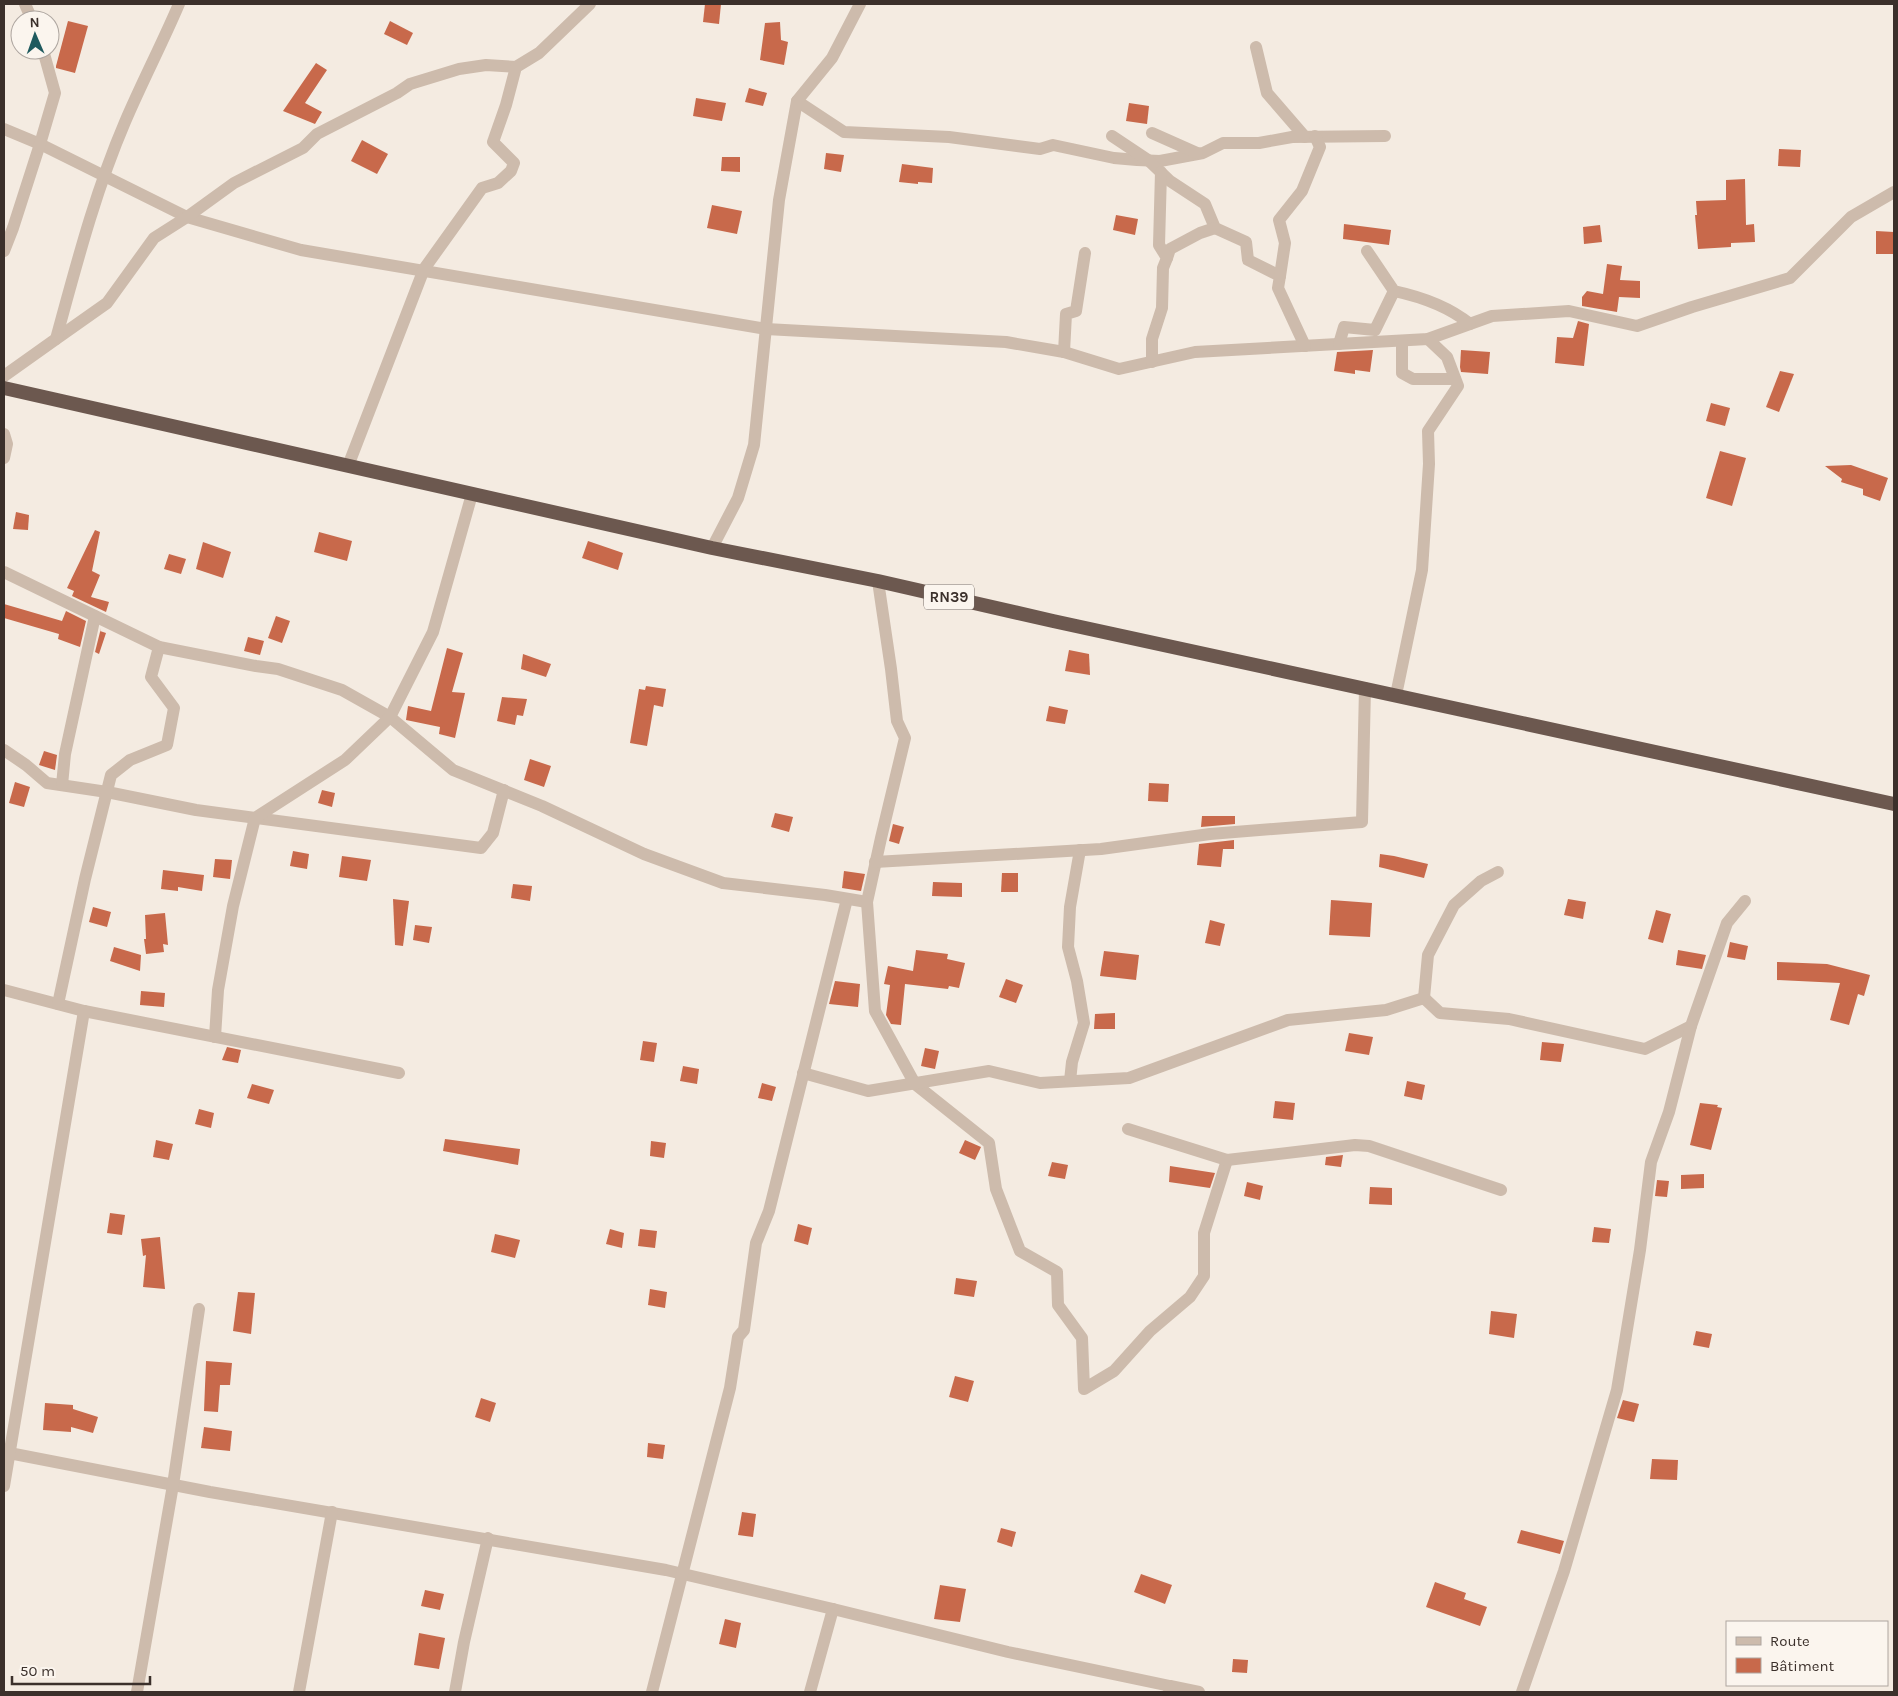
<svg xmlns="http://www.w3.org/2000/svg" width="1898" height="1696" viewBox="0 0 1898 1696" font-family="Karla,sans-serif">
<style>
.building{fill:#c8694b}
.lines{fill:none;stroke-linecap:round;stroke-linejoin:round}
.minor{stroke:#cdbbac;stroke-width:12}
.trunk{stroke:#6c584f;stroke-width:14}
.labels{text-anchor:middle;dominant-baseline:central;stroke-width:4.5;stroke-linejoin:round;paint-order:stroke}
.shield{fill:#fbf5ee;stroke:#756b66;stroke-width:1}
.shield-label{font-size:15px;font-weight:bold;fill:#3b302b}
</style>
<rect width="100%" height="100%" fill="#f4ebe1"/>
<!-- building -->
<g class="building">
<path d="M705,4h16l-2,20 -16,-2z"/>
<path d="M68,21l20,5 -13,47 -19,-5v-2z"/>
<path d="M390,21l23,12 -6,12 -23,-11z"/>
<path d="M780,22l1,18 7,2 -4,23 -24,-5 5,-37z"/>
<path d="M316,63l11,7 -22,33 17,9 -7,12 -32,-13z"/>
<path d="M749,88l18,5 -4,13 -18,-4z"/>
<path d="M696,98l30,5 -4,18 -29,-5z"/>
<path d="M1129,103l20,3 -2,18 -21,-3z"/>
<path d="M362,140l26,14 -11,20 -26,-13z"/>
<path d="M1779,149l22,1 -1,17 -22,-1z"/>
<path d="M826,153l18,2 -3,17 -17,-3z"/>
<path d="M722,157h18v15l-19,-1z"/>
<path d="M902,164l31,4 -1,15 -14,-1v2l-19,-2z"/>
<path d="M1745,179l1,46 8,-1 1,18 -24,1v4l-33,2 -3,-34h2l-1,-14 30,-1v-20z"/>
<path d="M712,205l30,6 -5,23 -30,-6z"/>
<path d="M1116,215l22,4 -3,16 -22,-5z"/>
<path d="M1344,224l47,6 -2,15 -46,-6z"/>
<path d="M1600,225l2,17 -18,2 -1,-17z"/>
<path d="M1876,231l18,1v22h-18z"/>
<path d="M1607,264l15,2 -2,14 20,1v17l-21,-1 -2,15 -35,-6v-9l5,-6 16,3z"/>
<path d="M1578,321l11,3 -5,42 -29,-3 2,-26 16,1z"/>
<path d="M1373,350l-3,22 -15,-2v4l-21,-3 3,-19z"/>
<path d="M1461,350l29,2 -2,22 -27,-2 -1,-5z"/>
<path d="M1780,371l14,3 -15,38 -13,-5z"/>
<path d="M1711,403l19,5 -5,18 -19,-5z"/>
<path d="M1720,451l26,7 -14,48 -26,-8z"/>
<path d="M1851,465l37,13 -8,23 -17,-6v-6l-22,-7 1,-3 -17,-13z"/>
<path d="M16,512l13,3 -1,15 -15,-1z"/>
<path d="M95,530l5,2 -8,39 8,4 -9,22 18,5 -3,10 -34,-16 2,-5 -7,-3z"/>
<path d="M319,532l33,9 -5,20 -33,-9z"/>
<path d="M588,541l35,12 -5,17 -36,-12z"/>
<path d="M203,542l28,10 -8,26 -27,-9z"/>
<path d="M169,554l17,5 -5,15 -17,-5z"/>
<path d="M4,604l58,17 4,-10 20,10 -6,26 -22,-8 1,-5 -55,-16z"/>
<path d="M276,616l14,5 -8,22 -14,-5z"/>
<path d="M101,628l-1,3 6,2 -7,21 -4,-2z"/>
<path d="M248,637l16,4 -4,14 -16,-4z"/>
<path d="M447,648l16,5 -11,39 13,1 -10,45 -16,-4 1,-7 -34,-7 2,-14 23,5z"/>
<path d="M1069,650l20,4 1,21 -25,-4z"/>
<path d="M523,654l28,10 -5,13 -25,-8z"/>
<path d="M646,686l20,3 -3,18 -9,-2 -7,41 -17,-3 9,-54 6,1z"/>
<path d="M502,697l25,2 -4,17 -6,-1 -2,10 -18,-4z"/>
<path d="M1049,706l19,4 -3,14 -19,-3z"/>
<path d="M44,751l13,4 -2,15 -16,-5z"/>
<path d="M530,759l21,7 -7,21 -20,-7z"/>
<path d="M15,782l15,5 -6,20 -15,-4z"/>
<path d="M1149,783l20,1 -1,18 -20,-1z"/>
<path d="M322,790l13,3 -3,14 -14,-4z"/>
<path d="M775,813l18,4 -4,15 -18,-5z"/>
<path d="M1202,816h33v8l-34,3z"/>
<path d="M893,824l11,3 -5,17 -10,-3z"/>
<path d="M1234,840v9h-11l-2,18 -24,-2 2,-21z"/>
<path d="M293,851l16,3 -2,15 -17,-3z"/>
<path d="M1380,854l14,2 34,8 -4,14 -45,-11z"/>
<path d="M342,856l29,4 -4,21 -28,-4z"/>
<path d="M215,859l17,1 -2,19 -17,-2z"/>
<path d="M163,870l41,5 -2,16 -24,-4v4l-17,-2z"/>
<path d="M844,871l21,3 -4,17 -19,-3z"/>
<path d="M1002,873h16v19h-17z"/>
<path d="M933,882l29,1v14l-30,-1z"/>
<path d="M513,884l19,2 -2,15 -19,-3z"/>
<path d="M393,899l16,2 -6,45 -8,-1z"/>
<path d="M1568,899l18,3 -3,17 -19,-4z"/>
<path d="M1331,900l41,3 -2,34 -41,-2z"/>
<path d="M93,907l18,5 -4,15 -18,-5z"/>
<path d="M1656,910l15,4 -8,29 -15,-4z"/>
<path d="M165,913l3,32 -5,-1 1,8 -18,2 -2,-15h2l-1,-24z"/>
<path d="M1210,920l15,4 -5,22 -15,-3z"/>
<path d="M415,925l17,2 -3,16 -16,-3z"/>
<path d="M1730,942l18,4 -3,14 -18,-3z"/>
<path d="M114,947l27,8 -1,16 -30,-10z"/>
<path d="M916,950l32,4 -1,5 18,4 -6,25 -10,-2 -1,3 -43,-5 -4,41 -10,-1 -5,-9 4,-30 -6,-1 4,-18 25,5z"/>
<path d="M1678,950l28,5 -4,14 -26,-4z"/>
<path d="M1104,951l35,4 -3,25 -36,-4z"/>
<path d="M1777,962l50,2 43,11 -6,21 -6,-2 -9,31 -19,-5 10,-37 -63,-3z"/>
<path d="M1006,979l17,6 -7,18 -17,-6z"/>
<path d="M835,981l25,3 -2,23 -29,-3z"/>
<path d="M141,991l24,2 -1,14 -24,-2z"/>
<path d="M1115,1013v16h-21l1,-15z"/>
<path d="M1349,1033l24,4 -4,18 -24,-4z"/>
<path d="M643,1041l14,2 -3,19 -14,-2z"/>
<path d="M1542,1042l22,2 -3,18 -21,-2z"/>
<path d="M227,1047l14,3 -3,13 -16,-3z"/>
<path d="M925,1048l14,3 -4,18 -14,-3z"/>
<path d="M683,1066l16,3 -2,15 -17,-3z"/>
<path d="M1407,1081l18,4 -3,15 -18,-4z"/>
<path d="M762,1083l14,4 -4,14 -14,-3z"/>
<path d="M252,1084l22,6 -5,14 -22,-6z"/>
<path d="M1275,1101l20,2 -2,17 -20,-2z"/>
<path d="M1700,1103l18,2 -1,2 5,1 -11,42 -21,-5z"/>
<path d="M199,1109l15,4 -3,15 -16,-4z"/>
<path d="M445,1139l75,10 -2,16 -75,-14z"/>
<path d="M156,1140l17,4 -4,16 -16,-3z"/>
<path d="M965,1140l16,7 -6,13 -16,-7z"/>
<path d="M651,1141l15,2 -2,15 -14,-2z"/>
<path d="M1343,1155l-2,12 -16,-2 1,-8z"/>
<path d="M1052,1162l16,3 -3,14 -17,-3z"/>
<path d="M1170,1166l45,7 -5,15 -41,-6z"/>
<path d="M1704,1174v14l-23,1v-14z"/>
<path d="M1657,1180l12,1 -2,16 -12,-1z"/>
<path d="M1247,1182l16,4 -3,14 -16,-4z"/>
<path d="M1370,1187l22,1v17l-23,-1z"/>
<path d="M110,1213l15,2 -3,20 -15,-2z"/>
<path d="M798,1224l14,4 -4,17 -14,-4z"/>
<path d="M1594,1227l17,2 -2,14 -17,-1z"/>
<path d="M610,1229l14,4 -2,15 -16,-4z"/>
<path d="M640,1229l17,2 -2,17 -17,-2z"/>
<path d="M495,1234l25,6 -5,18 -24,-6z"/>
<path d="M160,1237l5,52 -22,-2 3,-32 -3,1 -2,-17z"/>
<path d="M956,1278l21,3 -3,16 -20,-3z"/>
<path d="M650,1289l17,3 -2,16 -17,-3z"/>
<path d="M238,1292l17,1 -4,41 -18,-3z"/>
<path d="M1491,1311l26,3 -3,24 -25,-4z"/>
<path d="M1696,1331l16,3 -3,14 -16,-3z"/>
<path d="M206,1361l26,2 -2,22h-10l-2,27 -14,-1z"/>
<path d="M955,1376l19,5 -6,21 -19,-5z"/>
<path d="M481,1398l15,5 -6,19 -15,-5z"/>
<path d="M1623,1400l16,4 -5,18 -17,-4z"/>
<path d="M45,1403l28,2v4l25,8 -5,16 -22,-6v5l-28,-2z"/>
<path d="M204,1427l28,4 -2,20 -29,-3z"/>
<path d="M648,1443l17,2 -2,14 -16,-2z"/>
<path d="M1652,1459l26,1 -1,20 -27,-1z"/>
<path d="M742,1512l14,2 -3,23 -15,-2z"/>
<path d="M1001,1528l15,4 -4,15 -15,-5z"/>
<path d="M1521,1530l43,11 -4,13 -43,-11z"/>
<path d="M1141,1574l31,11 -7,19 -31,-12z"/>
<path d="M1435,1582l31,11 -2,6 23,8 -7,19 -54,-19z"/>
<path d="M940,1585l26,4 -6,33 -26,-3z"/>
<path d="M425,1590l19,4 -4,16 -19,-4z"/>
<path d="M725,1619l16,4 -5,25 -17,-4z"/>
<path d="M419,1633l26,5 -6,31 -25,-4z"/>
<path d="M1233,1659l15,1 -1,13 -15,-1z"/>
</g>
<g class="lines">
<!-- minor -->
<g class="minor">
<path d="M25,4l7,16"/>
<path d="M1256,47l11,46 38,44"/>
<path d="M797,101l47,31 105,5 91,12 13,-4 61,13 23,2 23,1 43,-8 20,-10h36l33,-6 93,-1"/>
<path d="M4,129l36,15 147,73 114,33 465,79 240,13 58,10 55,17 76,-17 233,-13 64,-23 77,-5 68,15 55,-19 98,-29 61,-61 43,-25"/>
<path d="M1152,133l45,20"/>
<path d="M1112,136l36,24 22,21 35,23 10,24 31,14 2,18 32,16 -2,12 27,58"/>
<path d="M4,251l9,-23 27,-84 15,-51 -12,-43"/>
<path d="M1367,251l27,40c28,6 54,15 76,33"/>
<path d="M1167,258l3,-9 30,-16 15,-5"/>
<path d="M1280,276l5,-33 -6,-23 23,-29 18,-44 -5,-11"/>
<path d="M56,339l51,-36 47,-65 33,-21 47,-34 69,-35 14,-14 80,-41 13,-9 49,-15 27,-4 30,2"/>
<path d="M1402,342v31l11,6h42"/>
<path d="M1339,344l5,-17 31,3 19,-39"/>
<path d="M1064,352l2,-38 10,-3 9,-58"/>
<path d="M1152,362v-23l10,-31 1,-40 4,-10 -8,-13 2,-73"/>
<path d="M4,376l52,-37c20,-73 39,-147 69,-217 17,-40 37,-78 54,-118"/>
<path d="M4,434l3,10 -3,14"/>
<path d="M348,466l76,-197 58,-81 16,-5 13,-12 3,-8 -21,-21 13,-37 10,-38 23,-14 51,-49"/>
<path d="M712,548l26,-50 16,-53 25,-245 18,-99 35,-43 28,-54"/>
<path d="M4,572l155,75 97,19 22,3 64,21 48,27 63,53 89,36 102,48 79,29 102,12 42,7"/>
<path d="M878,581l13,88 6,52 8,17 -24,100 -14,64 8,109 40,73 74,59 7,46 24,62 37,21 1,33 24,33 2,51 30,-18 36,-40 40,-34 14,-21v-43l23,-73"/>
<path d="M1396,695l26,-125 7,-106 -1,-33 30,-45 -11,-29 -19,-18"/>
<path d="M4,750l22,15 21,18 60,9 89,18 285,38 12,-15 11,-43"/>
<path d="M62,785l3,-31 30,-138"/>
<path d="M875,862l226,-13 109,-15 152,-12 3,-134"/>
<path d="M4,990l80,21 315,62"/>
<path d="M1424,998l4,-43 26,-50 27,-24 17,-9"/>
<path d="M58,1004l27,-125 26,-104 19,-15 37,-15 7,-37 -23,-31 8,-30"/>
<path d="M215,1037l3,-47 15,-84 22,-88 90,-58 45,-43 43,-85 39,-138"/>
<path d="M803,1073l65,18 121,-20 51,12 89,-5 159,-58 98,-10 38,-12 16,15 69,6 136,30 46,-23 36,-103 18,-22"/>
<path d="M1070,1081l2,-19 12,-39 -7,-42 -9,-34 2,-40 10,-57"/>
<path d="M1128,1129l99,31 128,-15 14,1 132,44"/>
<path d="M4,1452l206,40 456,78 167,39 175,43 162,34"/>
<path d="M4,1486l80,-475"/>
<path d="M137,1692l36,-207 26,-176"/>
<path d="M299,1692l33,-180"/>
<path d="M455,1692l9,-50 24,-104"/>
<path d="M652,1692l78,-304 8,-51 6,-7 12,-87 13,-32 78,-312"/>
<path d="M810,1692l23,-83"/>
<path d="M1169,1692l1,-6 29,6"/>
<path d="M1522,1692l42,-121 53,-181 23,-140 11,-88 18,-50 22,-86"/>
</g>
<!-- trunk -->
<path class="trunk" d="M4,388l708,160 166,33 175,40 841,183"/>
</g>
<g class="labels">
<!-- shield labels -->
<rect class="shield" x="924" y="584.5" width="50" height="25" rx="4"/>
<g class="shield-label">
<text x="949" y="597">RN39</text>
</g>
</g>
<!-- border -->
<rect width="1898" height="1696" fill="none" stroke="#3b302b" stroke-width="10"/>
<!-- legend -->
<rect x="1726" y="1621" width="162" height="65" fill="#fbf5ee" stroke="#aea6a0"/>
<rect x="1736" y="1637" width="25" height="8" fill="#cdbbac" stroke="#aea6a0"/>
<text x="1770" y="1646" font-size="15" fill="#3b302b">Route</text>
<rect x="1736" y="1658" width="25" height="15" fill="#c8694b" stroke="#aea6a0"/>
<text x="1770" y="1671" font-size="15" fill="#3b302b">Bâtiment</text>
<!-- north arrow -->
<g transform="translate(35 35) rotate(358)"><circle r="24" fill="#fbf5ee" stroke="#aea6a0"/>
<path d="M0-4L9 19L0 12L-9 19Z" fill="#1f5a5e"/>
<text y="-8" font-size="14" font-weight="bold" text-anchor="middle" fill="#3b302b">N</text>
</g>
<!-- scale -->
<path d="M12 1676v8h138v-8" fill="none" stroke="#3b302b" stroke-width="2.5"/>
<text x="20" y="1676" font-size="15" fill="#3b302b" stroke="#fbf5ee" stroke-width="4" paint-order="stroke">50 m</text>
</svg>
